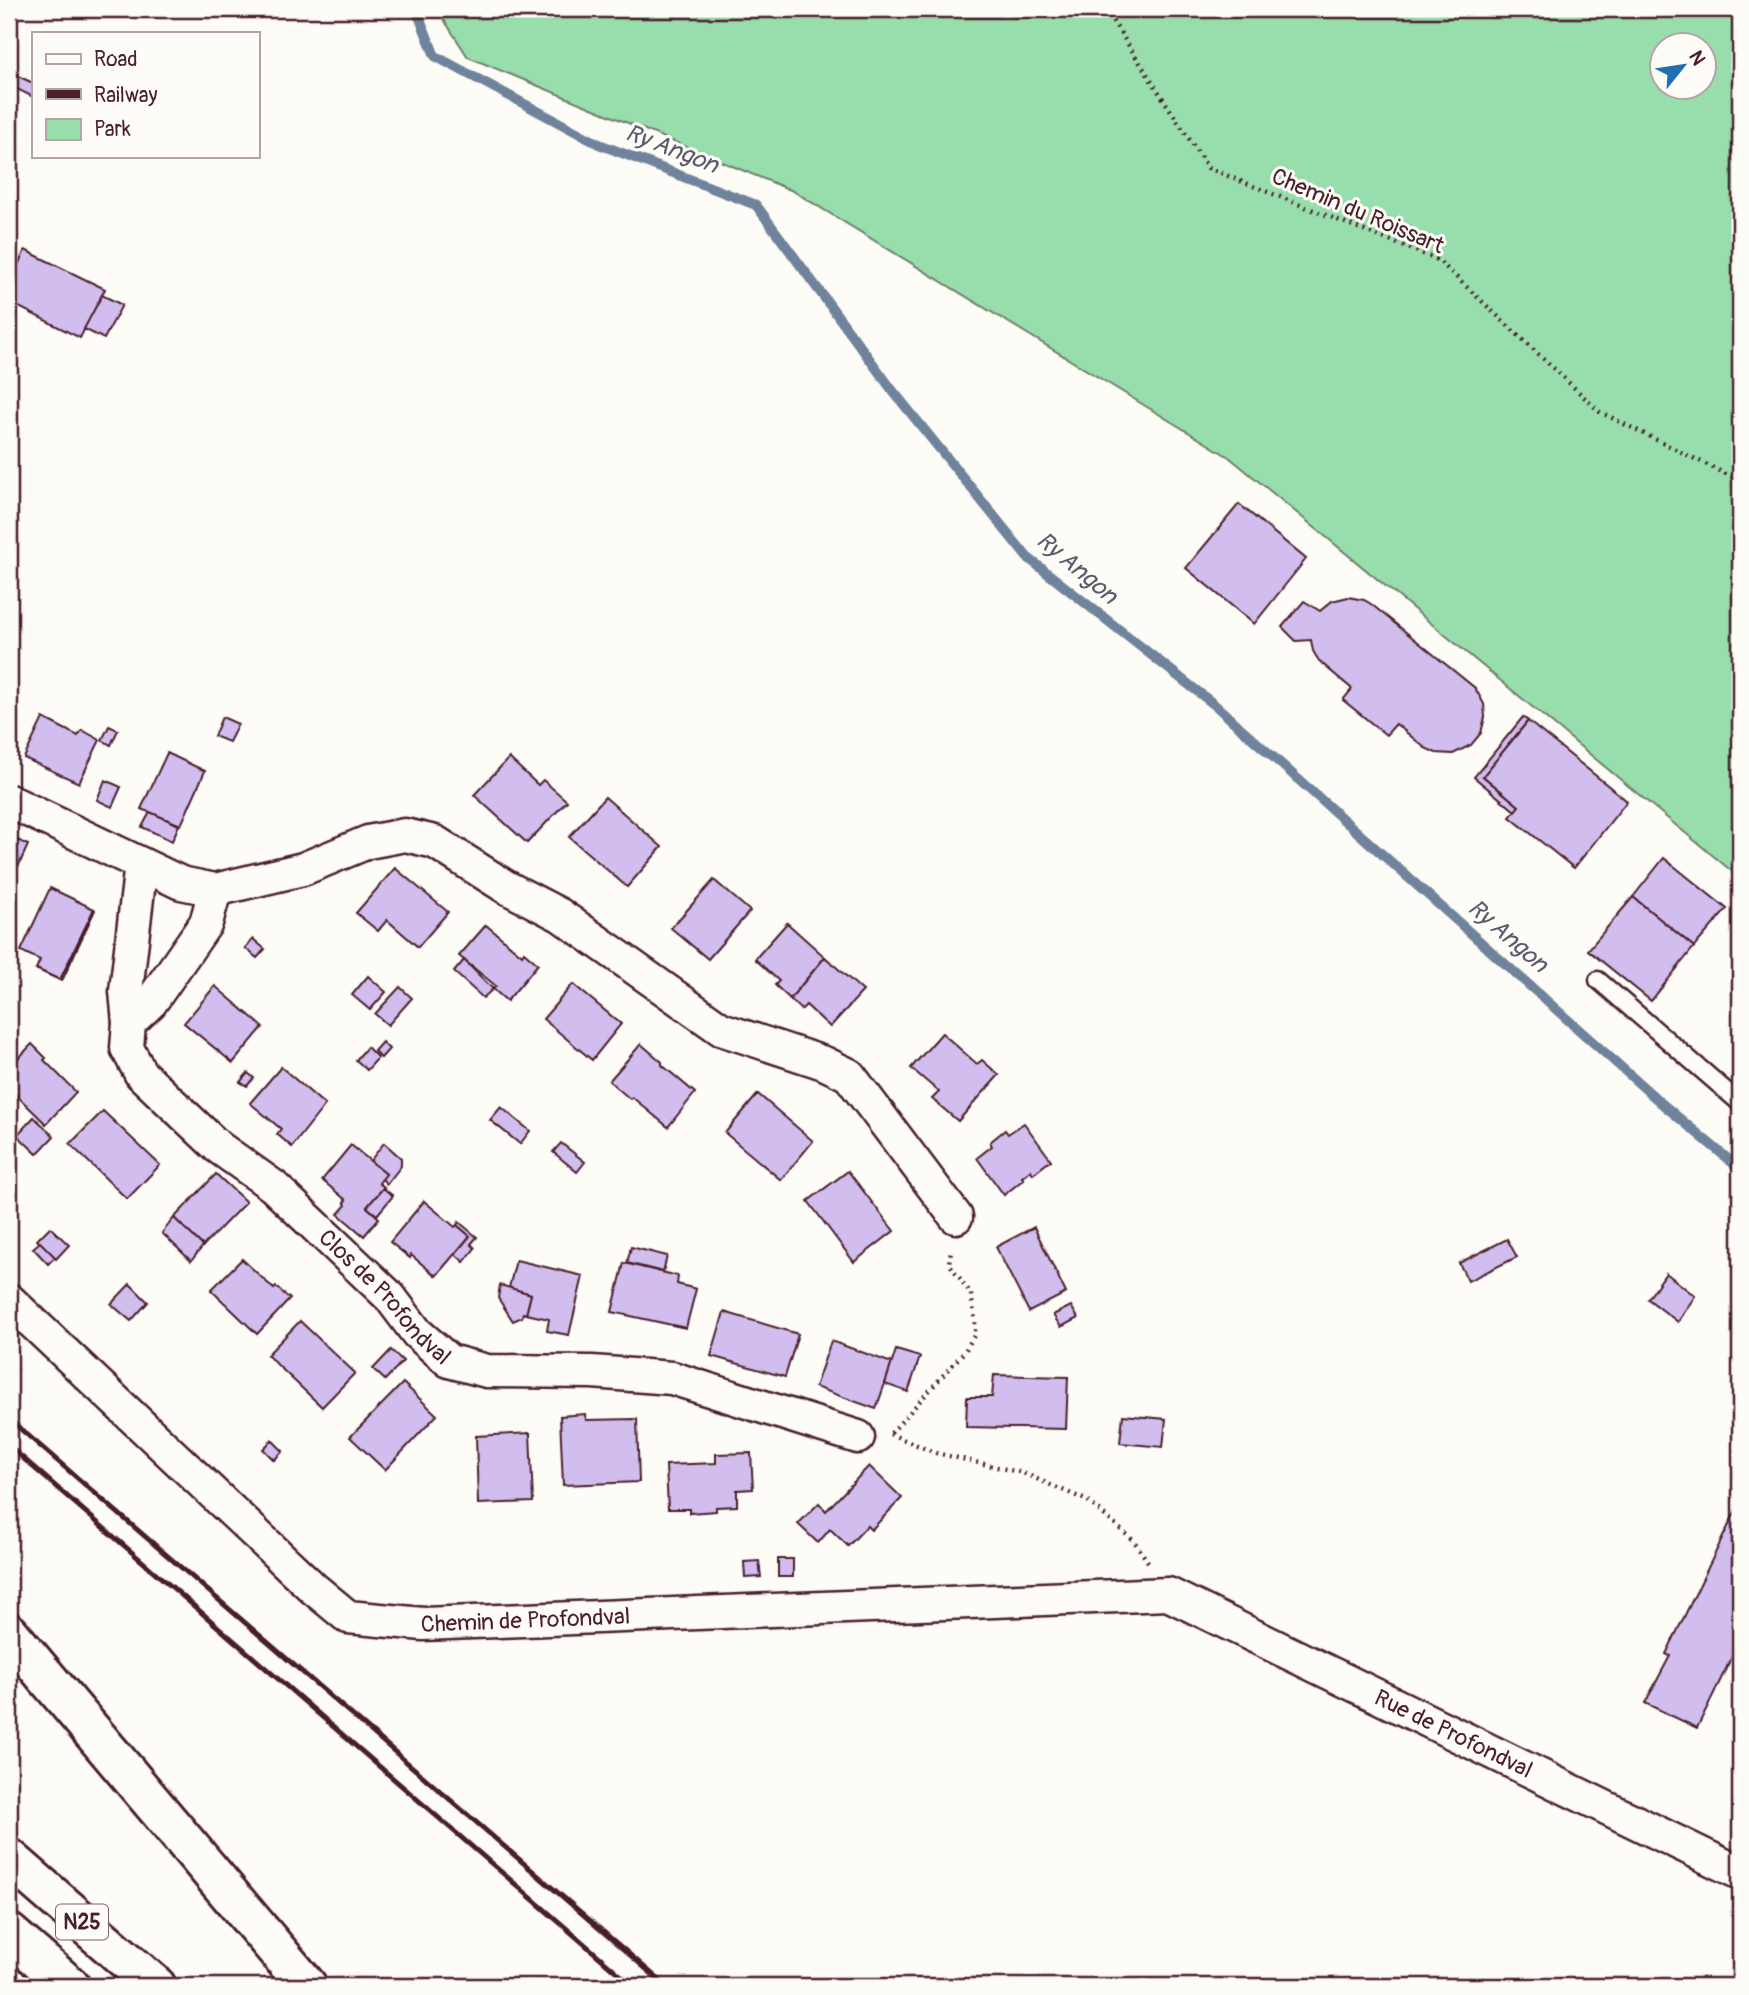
<svg xmlns="http://www.w3.org/2000/svg" width="1749" height="1995" viewBox="0 0 1749 1995" font-family="Pangolin,sans-serif">
<style>
.green{fill:#98deac;stroke:#717e6c;stroke-width:2;fill-rule:evenodd}
.lines{fill:none;stroke-linecap:round;stroke-linejoin:round}
.stream{stroke:#6f839c;stroke-width:10}
.building{fill:#d2beee;stroke:#4a1f2b;stroke-width:2}
.lane-casing{stroke:#4a1f2b;stroke-width:21}
.street-casing{stroke:#4a1f2b;stroke-width:37}
.highway-casing{stroke:#4a1f2b;stroke-width:44}
.path{stroke:#4a1f2b;stroke-width:4.5;stroke-dasharray:2 5;stroke-linecap:butt}
.lane{stroke:#fdfcf7;stroke-width:16}
.street{stroke:#fdfcf7;stroke-width:32}
.highway{stroke:#fdfcf7;stroke-width:38}
.rail{stroke:#4a1f2b;stroke-width:5}
.labels{text-anchor:middle;dominant-baseline:central;stroke-width:6;stroke-linejoin:round;paint-order:stroke}
.shield{fill:#fdfcf7;stroke:#806168;stroke-width:2}
.shield-label{font-size:21px;font-weight:bold;fill:#4a1f2b}
.street-label{font-size:23px;fill:#4a1f2b;stroke:#fdfcf7}
.water-label{font-size:24px;font-style:italic;fill:#5f596d;stroke:#fdfcf7}
</style>
<rect width="100%" height="100%" fill="#fdfcf7"/>
<filter id="ink" filterUnits="userSpaceOnUse"><feTurbulence type="fractalNoise" baseFrequency=".0143" numOctaves="2"/><feDisplacementMap in="SourceGraphic" scale="14" xChannelSelector="R" yChannelSelector="G"/><feConvolveMatrix kernelMatrix="1 2 1 2 8 2 1 2 1" color-interpolation-filters="sRGB"/></filter>
<g filter="url(#ink)">
<!-- green -->
<path class="green" d="M437,9h1303v869l-511,-421 -436,-266 -325,-134zM1662,46h42v42h-42z"/>
<g class="lines">
<!-- stream -->
<path class="stream" d="M416,9l19,47 164,88 157,61 137,186 134,166 189,149 444,396 80,67"/>
</g>
<!-- building -->
<g class="building">
<path d="M9,72l24,11v14l-24,-12z"/>
<path d="M25,250l80,39 -25,49 -71,-36v-18z"/>
<path d="M102,295l20,10 -18,34 -20,-10z"/>
<path d="M1239,504l67,55 -52,65 -68,-56z"/>
<path d="M1348,597l16,3 7,4 104,84 9,16 1,13 -4,16 -10,12 -18,9 -17,-1 -11,-5 -29,-24 -10,11 -43,-35 9,-11 -33,-28 -6,-10 -2,-11 -15,1 -14,-14 22,-26 16,10 12,-10z"/>
<path d="M222,717l16,7 -9,18 -15,-6z"/>
<path d="M1523,717l5,4 -45,55 36,30 -4,5 -41,-34z"/>
<path d="M43,718l35,18 4,-6 18,10 -21,43 -55,-25z"/>
<path d="M1528,721l99,80 -53,67 -64,-51 9,-11 -36,-30z"/>
<path d="M109,726l9,4 -7,15 -9,-5z"/>
<path d="M167,753l38,18 -24,54 -40,-16z"/>
<path d="M509,758l29,27 5,-5 24,21 -40,42 -53,-48z"/>
<path d="M105,780l16,7 -9,20 -15,-7z"/>
<path d="M605,797l57,50 -35,40 -58,-50z"/>
<path d="M150,812l29,13 -7,16 -30,-14z"/>
<path d="M9,836l19,9 -9,20 -10,-5z"/>
<path d="M1664,858l63,51 -33,38 -61,-50z"/>
<path d="M395,868l53,44 -30,35 -31,-27 -9,11 -22,-18z"/>
<path d="M714,880l36,31 -42,48 -37,-31z"/>
<path d="M50,888l44,21 -34,71 -24,-11 4,-9 -19,-9z"/>
<path d="M1633,897l61,50 -43,54 -63,-51z"/>
<path d="M94,909l1,1 -33,71 -26,-12 24,11z"/>
<path d="M787,923l38,34 -35,42 -15,-14 4,-4 -24,-22z"/>
<path d="M486,925l36,30 2,-3 14,12 -31,37 -14,-12 3,-3 -37,-30z"/>
<path d="M253,939l12,10 -8,9 -12,-10z"/>
<path d="M825,957l38,34 -33,36 -24,-22 -5,5 -11,-11z"/>
<path d="M464,960l29,29 -10,9 -29,-26z"/>
<path d="M368,976l18,16 -16,18 -18,-15z"/>
<path d="M573,984l48,40 -29,36 -49,-41z"/>
<path d="M215,986l48,41 -30,36 -49,-40z"/>
<path d="M400,987l12,11 -24,27 -13,-11z"/>
<path d="M942,1033l35,31 5,-4 17,15 -41,46 -26,-22 7,-7 -28,-24z"/>
<path d="M382,1042l7,7 -8,9 -7,-7z"/>
<path d="M32,1044l14,14 -2,2 32,32 -30,32 -37,-36v-20z"/>
<path d="M641,1044l21,18v3l33,28 -27,34 -36,-30 -2,2 -21,-18z"/>
<path d="M367,1047l11,11 -11,12 -11,-10z"/>
<path d="M281,1067l44,38 -33,42 -15,-13 4,-5 -31,-26z"/>
<path d="M248,1073l6,5 -7,8 -7,-4z"/>
<path d="M758,1094l55,47 -32,39 -56,-47z"/>
<path d="M501,1107l29,24 -10,13 -30,-24z"/>
<path d="M103,1111l57,54 -33,34 -57,-55z"/>
<path d="M34,1117l20,19 -17,18 -20,-19z"/>
<path d="M1024,1123l27,37 -18,14 -2,-4 -9,7 2,2 -20,16 -27,-37 15,-12 -2,-4 15,-12 3,4z"/>
<path d="M384,1143l17,15v8l-14,18 -5,-5 4,-5 -16,-13z"/>
<path d="M561,1143l24,19 -8,10 -24,-20z"/>
<path d="M351,1145l35,29 -7,9 5,4 -17,20 12,11 -15,18 -26,-22 8,-9 -2,-3 2,-2 -24,-20z"/>
<path d="M848,1171l46,60 -40,31 -46,-61z"/>
<path d="M216,1174l30,28 -43,44 -29,-28z"/>
<path d="M383,1188l10,8 -16,19 -10,-8z"/>
<path d="M424,1201l31,26 2,-2 13,11 -34,40 -25,-21 -1,3 -20,-16z"/>
<path d="M174,1218l29,28 -12,15 -29,-28z"/>
<path d="M459,1222l18,15 -6,7 4,4 -11,14 -9,-8 15,-18 -13,-11z"/>
<path d="M50,1227l19,18 -13,14 -19,-19z"/>
<path d="M1034,1227l32,66 -37,19 -33,-65z"/>
<path d="M1507,1239l10,18 -49,24 -9,-18z"/>
<path d="M40,1242l15,15 -7,7 -15,-16z"/>
<path d="M631,1247l36,9 -4,16 -36,-9z"/>
<path d="M242,1259l32,30 2,-2 14,12 -33,35 -46,-44z"/>
<path d="M516,1260l67,16 -14,59 -22,-4 2,-12 -23,-5 5,-20 -22,-6z"/>
<path d="M624,1263l54,13 -1,8 19,5 -10,39 -74,-16z"/>
<path d="M1666,1273l29,23 -17,26 -30,-23z"/>
<path d="M130,1284l18,18 -17,19 -20,-17z"/>
<path d="M500,1285l31,9 -5,20 -3,-1 -1,4 -9,4 -15,-23z"/>
<path d="M1071,1306l7,12 -17,9 -8,-12z"/>
<path d="M724,1312l74,22 -13,43 -74,-21z"/>
<path d="M300,1321l55,52 -33,34 -55,-52z"/>
<path d="M831,1341l61,22 -16,46 -61,-22z"/>
<path d="M391,1350l12,11 -18,19 -12,-11z"/>
<path d="M896,1350l24,7 -12,35 -23,-8z"/>
<path d="M994,1375l74,2 -2,52 -100,-2 1,-30h25z"/>
<path d="M403,1383l34,32 -52,55 -35,-33z"/>
<path d="M585,1414l1,6 51,-1 2,63 -76,3 -3,-69z"/>
<path d="M1123,1415l43,4 -3,28 -43,-4z"/>
<path d="M530,1433l3,69 -55,2 -2,-68z"/>
<path d="M272,1440l11,11 -9,9 -11,-11z"/>
<path d="M751,1453l2,36 -16,1v16l-21,1v4l-27,2v-4h-21l-2,-44 50,-2v-9z"/>
<path d="M869,1466l33,32 -31,32 -4,-4 -19,20 -18,-17 -12,14 -20,-19 21,-21 7,8z"/>
<path d="M1740,1502v138l-43,88 -52,-25 25,-47 -4,-2z"/>
<rect x="778" y="1559" width="15" height="18"/>
<path d="M759,1561l2,16 -16,1 -1,-16z"/>
</g>
<g class="lines">
<!-- lane casing -->
<g class="lane-casing">
<path id="lane" d="M1598,980l142,123"/>
</g>
<!-- street casing -->
<g class="street-casing">
<g id="street">
<path d="M9,801l172,82 34,7 88,-21 65,-27 37,-7 30,7 71,45 54,28 161,114 103,34 25,12 107,142"/>
<path id="s1" d="M141,864l-15,127 3,32 -2,25 14,26 77,73 55,39 117,111 27,36 32,28 38,10 105,1 80,6 186,59"/>
<path d="M129,1023l22,-21 55,-79 9,-33"/>
<path id="s2" d="M9,1300l304,288 35,29 75,7 745,-30 572,279"/>
</g>
</g>
<!-- highway casing -->
<g class="highway-casing">
<g id="highway">
<path d="M9,1633l298,353"/>
<path d="M9,1858l147,128"/>
<path d="M9,1933l61,53"/>
</g>
</g>
<!-- path -->
<g class="path">
<path d="M1105,9l103,159 230,92 162,152 140,69"/>
<path d="M1710,9l30,4"/>
<path d="M891,1433l74,-82 10,-17v-13l-4,-27 -22,-31 2,-13"/>
<path d="M890,1434l46,19 87,20 65,28 46,40 14,21"/>
</g>
<!-- lane -->
<use href="#lane" class="lane"/>
<!-- street -->
<use href="#street" class="street"/>
<!-- highway -->
<use href="#highway" class="highway"/>
<!-- rail -->
<g class="rail">
<path d="M9,1419l657,567"/>
<path d="M9,1446l624,540"/>
</g>
</g>
</g>
<g class="labels">
<!-- shield labels -->
<rect class="shield" x="56" y="1904.5" width="52" height="35" rx="5"/>
<g class="shield-label">
<text x="82" y="1922">N25</text>
</g>
<!-- street labels -->
<g class="street-label">
<text transform="translate(1358 211) rotate(23)">Chemin du Roissart</text>
<text stroke="none"><textPath href="#s1" startOffset="546">Clos de Profondval</textPath></text>
<text stroke="none"><textPath href="#s2" startOffset="642">Chemin de Profondval</textPath></text>
<text stroke="none"><textPath href="#s2" startOffset="1603">Rue de Profondval</textPath></text>
</g>
<!-- water labels -->
<g class="water-label">
<text transform="translate(672 149) rotate(21)">Ry Angon</text>
<text transform="translate(1077 568) rotate(40)">Ry Angon</text>
<text transform="translate(1508 936) rotate(41)">Ry Angon</text>
</g>
</g>
<!-- margin -->
<rect width="1749" height="1995" fill="none" stroke="#fdfcf7" stroke-width="35"/>
<rect x="18" y="18" width="1714" height="1960" fill="none" stroke="#4a1f2b" stroke-width="2.5" filter="url(#ink)"/>
<!-- legend -->
<rect x="32" y="32" width="228" height="126" fill="#fdfcf7" stroke="#b5a4a5" stroke-width="2"/>
<rect x="46" y="54" width="35" height="10" fill="#fdfcf7" stroke="#b5a4a5" stroke-width="2"/>
<text x="94" y="66" font-size="21" fill="#4a1f2b">Road</text>
<rect x="46" y="89" width="35" height="10" fill="#4a1f2b" stroke="#b5a4a5" stroke-width="2"/>
<text x="94" y="102" font-size="21" fill="#4a1f2b">Railway</text>
<rect x="46" y="119" width="35" height="21" fill="#98deac" stroke="#b5a4a5" stroke-width="2"/>
<text x="94" y="136" font-size="21" fill="#4a1f2b">Park</text>
<!-- north arrow -->
<g transform="translate(1683 66) rotate(60)"><circle r="33" fill="#fdfcf7" stroke="#b5a4a5" stroke-width="2"/>
<path d="M0-5L12 26L0 18L-12 26Z" fill="#1f6fb2"/>
<text y="-10" font-size="19" font-weight="bold" text-anchor="middle" fill="#4a1f2b">N</text>
</g>
</svg>
